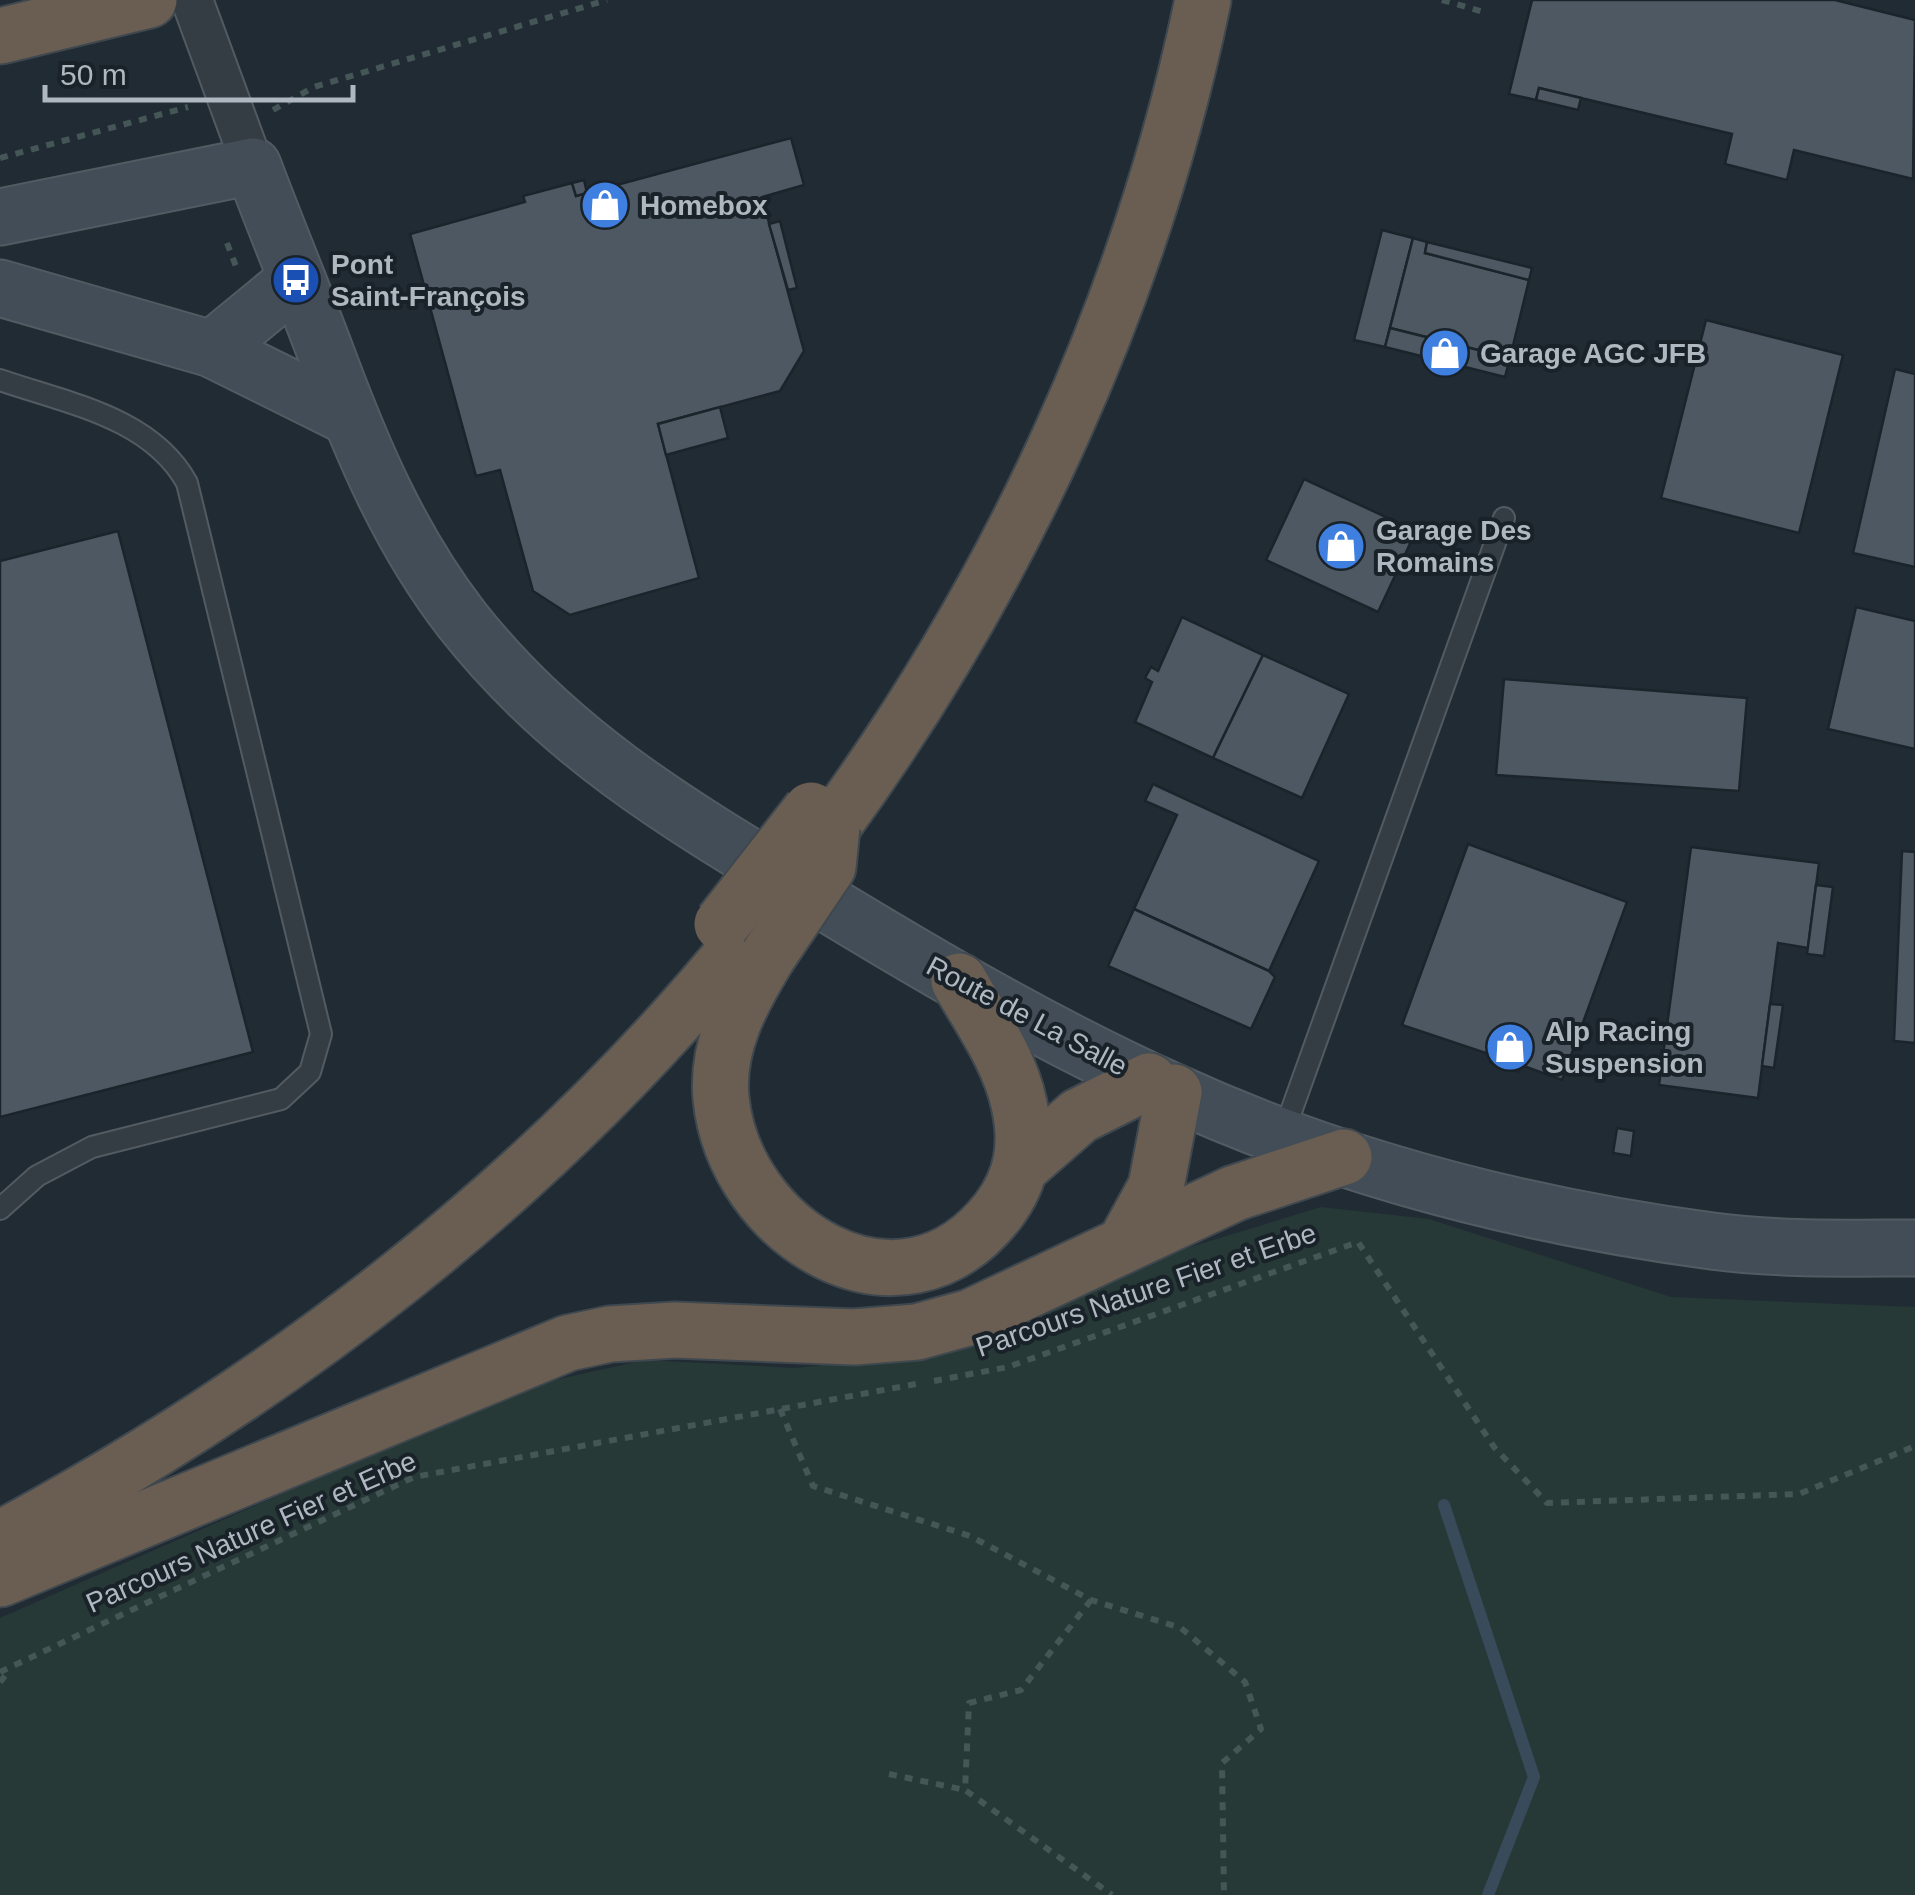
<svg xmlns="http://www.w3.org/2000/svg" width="1915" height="1895" viewBox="0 0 1915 1895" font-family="Arial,sans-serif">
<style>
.green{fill:#263937}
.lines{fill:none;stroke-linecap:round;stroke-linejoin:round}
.stream{stroke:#394b5b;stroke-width:12}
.building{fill:#4d5862;stroke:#1c242b;stroke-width:2.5}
.lane-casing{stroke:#525b62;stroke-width:24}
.street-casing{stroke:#525b62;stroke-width:44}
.secondary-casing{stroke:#525b62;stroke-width:59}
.highway-casing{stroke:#3f484f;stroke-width:59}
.path{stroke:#455656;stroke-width:6;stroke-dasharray:8 8;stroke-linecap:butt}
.lane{stroke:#353d44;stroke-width:20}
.street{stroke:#353d44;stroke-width:40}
.secondary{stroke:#434d57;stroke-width:55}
.highway{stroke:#6a5e52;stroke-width:55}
.highway-bridge-casing{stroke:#3f484f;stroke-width:59;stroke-linecap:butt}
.highway-bridge{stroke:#6a5e52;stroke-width:55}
.labels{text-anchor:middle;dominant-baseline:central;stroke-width:8;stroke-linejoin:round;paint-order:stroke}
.poi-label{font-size:28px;font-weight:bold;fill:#afb8c1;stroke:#1a2229;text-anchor:start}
.street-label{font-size:28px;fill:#afb8c1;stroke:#1a2229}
</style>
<rect width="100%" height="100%" fill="#212b34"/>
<!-- green -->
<path class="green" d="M1321,1207l108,12 242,78 244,10v588h-1915v-277l527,-232 118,-26 150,8 112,-12 108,-26 146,-74z"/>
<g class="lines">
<!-- stream -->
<path class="stream" d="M1444,1505l90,272 -46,118"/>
</g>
<!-- building -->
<g class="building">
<path d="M1532,0h303l80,20 -2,159 -119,-29 -7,30 -62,-16 7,-30 -193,-46 -3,12 -27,-6z"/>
<path d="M1539,88l42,10 -3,12 -42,-10z"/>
<path d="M791,138l13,47 -42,12 42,154 -24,40 -122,33 41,154 -129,37 -37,-24 -33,-121 -24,6 -66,-242 115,-32 -2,-6 49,-13 4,13z"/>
<path d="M584,180l3,13 -11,3 -4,-13z"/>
<path d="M780,221l17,67 -9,2 -19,-66z"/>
<path d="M1382,230l31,8 -28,109 -31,-7z"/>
<path d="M1413,238l14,4 -2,11 104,27 -19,78 -120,-30z"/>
<path d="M1427,242l105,26 -3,12 -104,-27z"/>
<path d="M1706,320l137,35 -44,178 -138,-35z"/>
<path d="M1390,328l120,30 -5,19 -120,-30z"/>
<path d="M1895,369l20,5v193l-62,-14z"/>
<path d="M720,407l8,31 -62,17 -8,-31z"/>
<path d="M1304,479l112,52 -38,81 -112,-52z"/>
<path d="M118,531l135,521 -253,65v-556z"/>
<path d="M1856,607l59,14v128l-87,-20z"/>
<path d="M1182,617l81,38 -50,103 -78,-36 17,-40 -7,-4 6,-11 7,4z"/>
<path d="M1263,655l86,39 -47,104 -89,-40z"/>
<path d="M1504,679l243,19 -8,93 -243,-16z"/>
<path d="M1153,784l166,77 -50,110 -135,-62 43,-94 -32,-14z"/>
<path d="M1468,844l159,58 -65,178 -41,-15 -3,7 -28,-10 2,-7 -90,-30z"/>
<path d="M1691,847l128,16 -11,85 -30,-5 -20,155 -99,-13z"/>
<path d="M1902,851l13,1v191l-21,-2z"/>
<path d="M1816,885l17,2 -9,69 -17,-2z"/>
<path d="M1134,909l135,62 6,6 -24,52 -143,-63z"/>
<path d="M1770,1004l13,1 -9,63 -12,-2z"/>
<path d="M1617,1128l17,3 -3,25 -18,-3z"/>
</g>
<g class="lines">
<!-- lane casing -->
<g class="lane-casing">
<g id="lane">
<path d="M0,380c66,23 151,37 187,103l134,551 -11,38 -29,27 -189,48 -55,29 -37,33"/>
<path d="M1283,1134l221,-616"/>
</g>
</g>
<!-- street casing -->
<g class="street-casing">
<path id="street" d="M192,0l61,166"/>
</g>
<!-- secondary casing -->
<g class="secondary-casing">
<g id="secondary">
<path d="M0,217l253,-51c24,64 50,126 74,190 35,94 73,184 135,264 98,125 218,195 351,275 115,70 232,139 356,195 170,78 357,126 543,151 67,9 136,7 203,7"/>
<path d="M0,288l212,61 137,68"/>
<path d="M212,349l84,-69"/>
</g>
</g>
<!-- highway casing -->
<g class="highway-casing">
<g id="highway">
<path d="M0,36l149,-36"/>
<path d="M832,827c180,-247 309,-528 371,-827"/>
<path d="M768,956c-26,43 -52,89 -47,142 13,134 179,239 277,113 25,-33 30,-67 21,-107 -9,-44 -38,-84 -60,-123"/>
<path d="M1023,1165l56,-49 70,-35"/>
<path d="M1127,1240l29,-53 18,-95"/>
<path d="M0,1539c283,-152 541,-350 744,-599"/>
<path d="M0,1579l568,-236 42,-9 65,-4 179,7 63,-5 54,-15 264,-124 109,-36"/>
</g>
</g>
<!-- path -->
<g class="path">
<path d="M1442,0l45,13"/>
<path d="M273,110l41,-23 293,-87"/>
<path d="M0,158l188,-51"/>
<path d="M227,243l10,26"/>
<path d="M934,1381l74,-14 350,-125 136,205 53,56 252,-9 116,-48"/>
<path d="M780,1409l33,77 157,50 121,64 90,28 64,54 16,47 -39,34 2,132"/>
<path d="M1091,1600l-70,90 -52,13 -4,87 147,105"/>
<path d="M0,1672l414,-195 502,-93"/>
<path d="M0,1682l10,-12"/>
<path d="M889,1774l76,16"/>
</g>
<!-- lane -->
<use href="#lane" class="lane"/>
<!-- street -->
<use href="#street" class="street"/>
<!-- secondary -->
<use href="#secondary" class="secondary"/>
<!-- highway -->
<use href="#highway" class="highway"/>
<!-- highway-bridge casing -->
<g class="highway-bridge-casing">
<g id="highway-bridge">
<path d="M722,924l89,-114"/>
<path d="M768,956l60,-89 4,-40"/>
</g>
</g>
<!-- highway-bridge -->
<use href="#highway-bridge" class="highway-bridge"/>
</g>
<!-- icons -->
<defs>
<g id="shop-disc" transform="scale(2.5)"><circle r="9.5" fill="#3f7fe0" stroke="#1a2229"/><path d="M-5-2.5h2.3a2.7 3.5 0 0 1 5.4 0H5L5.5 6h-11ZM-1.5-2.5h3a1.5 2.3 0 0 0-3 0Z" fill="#fff"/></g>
<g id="bus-disc" transform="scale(2.5)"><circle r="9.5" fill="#1a4fb4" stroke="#1a2229"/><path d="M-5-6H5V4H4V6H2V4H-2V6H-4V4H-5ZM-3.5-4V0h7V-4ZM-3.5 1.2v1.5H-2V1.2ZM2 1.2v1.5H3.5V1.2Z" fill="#fff"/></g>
</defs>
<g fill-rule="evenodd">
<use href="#shop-disc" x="605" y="205"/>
<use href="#bus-disc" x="296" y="280"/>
<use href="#shop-disc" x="1445" y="353"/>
<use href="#shop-disc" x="1341" y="546"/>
<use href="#shop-disc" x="1510" y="1047"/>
</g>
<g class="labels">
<!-- poi labels -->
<g class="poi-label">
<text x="640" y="205">Homebox</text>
<text x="331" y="264">Pont<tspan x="331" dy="32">Saint-François</tspan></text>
<text x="1480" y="353">Garage AGC JFB</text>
<text x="1376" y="530">Garage Des<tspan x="1376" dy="32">Romains</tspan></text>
<text x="1545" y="1031">Alp Racing<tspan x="1545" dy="32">Suspension</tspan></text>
</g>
<!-- street labels -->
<g class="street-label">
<text transform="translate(1027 1016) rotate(28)">Route de La Salle</text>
<text transform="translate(1146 1290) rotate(-19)">Parcours Nature Fier et Erbe</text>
<text transform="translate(251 1532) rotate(-24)">Parcours Nature Fier et Erbe</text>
</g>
</g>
<!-- scale -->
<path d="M45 85v15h308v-15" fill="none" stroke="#afb8c1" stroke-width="5"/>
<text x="60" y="85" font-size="30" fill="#afb8c1" stroke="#1a2229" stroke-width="8" paint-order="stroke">50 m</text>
</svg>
